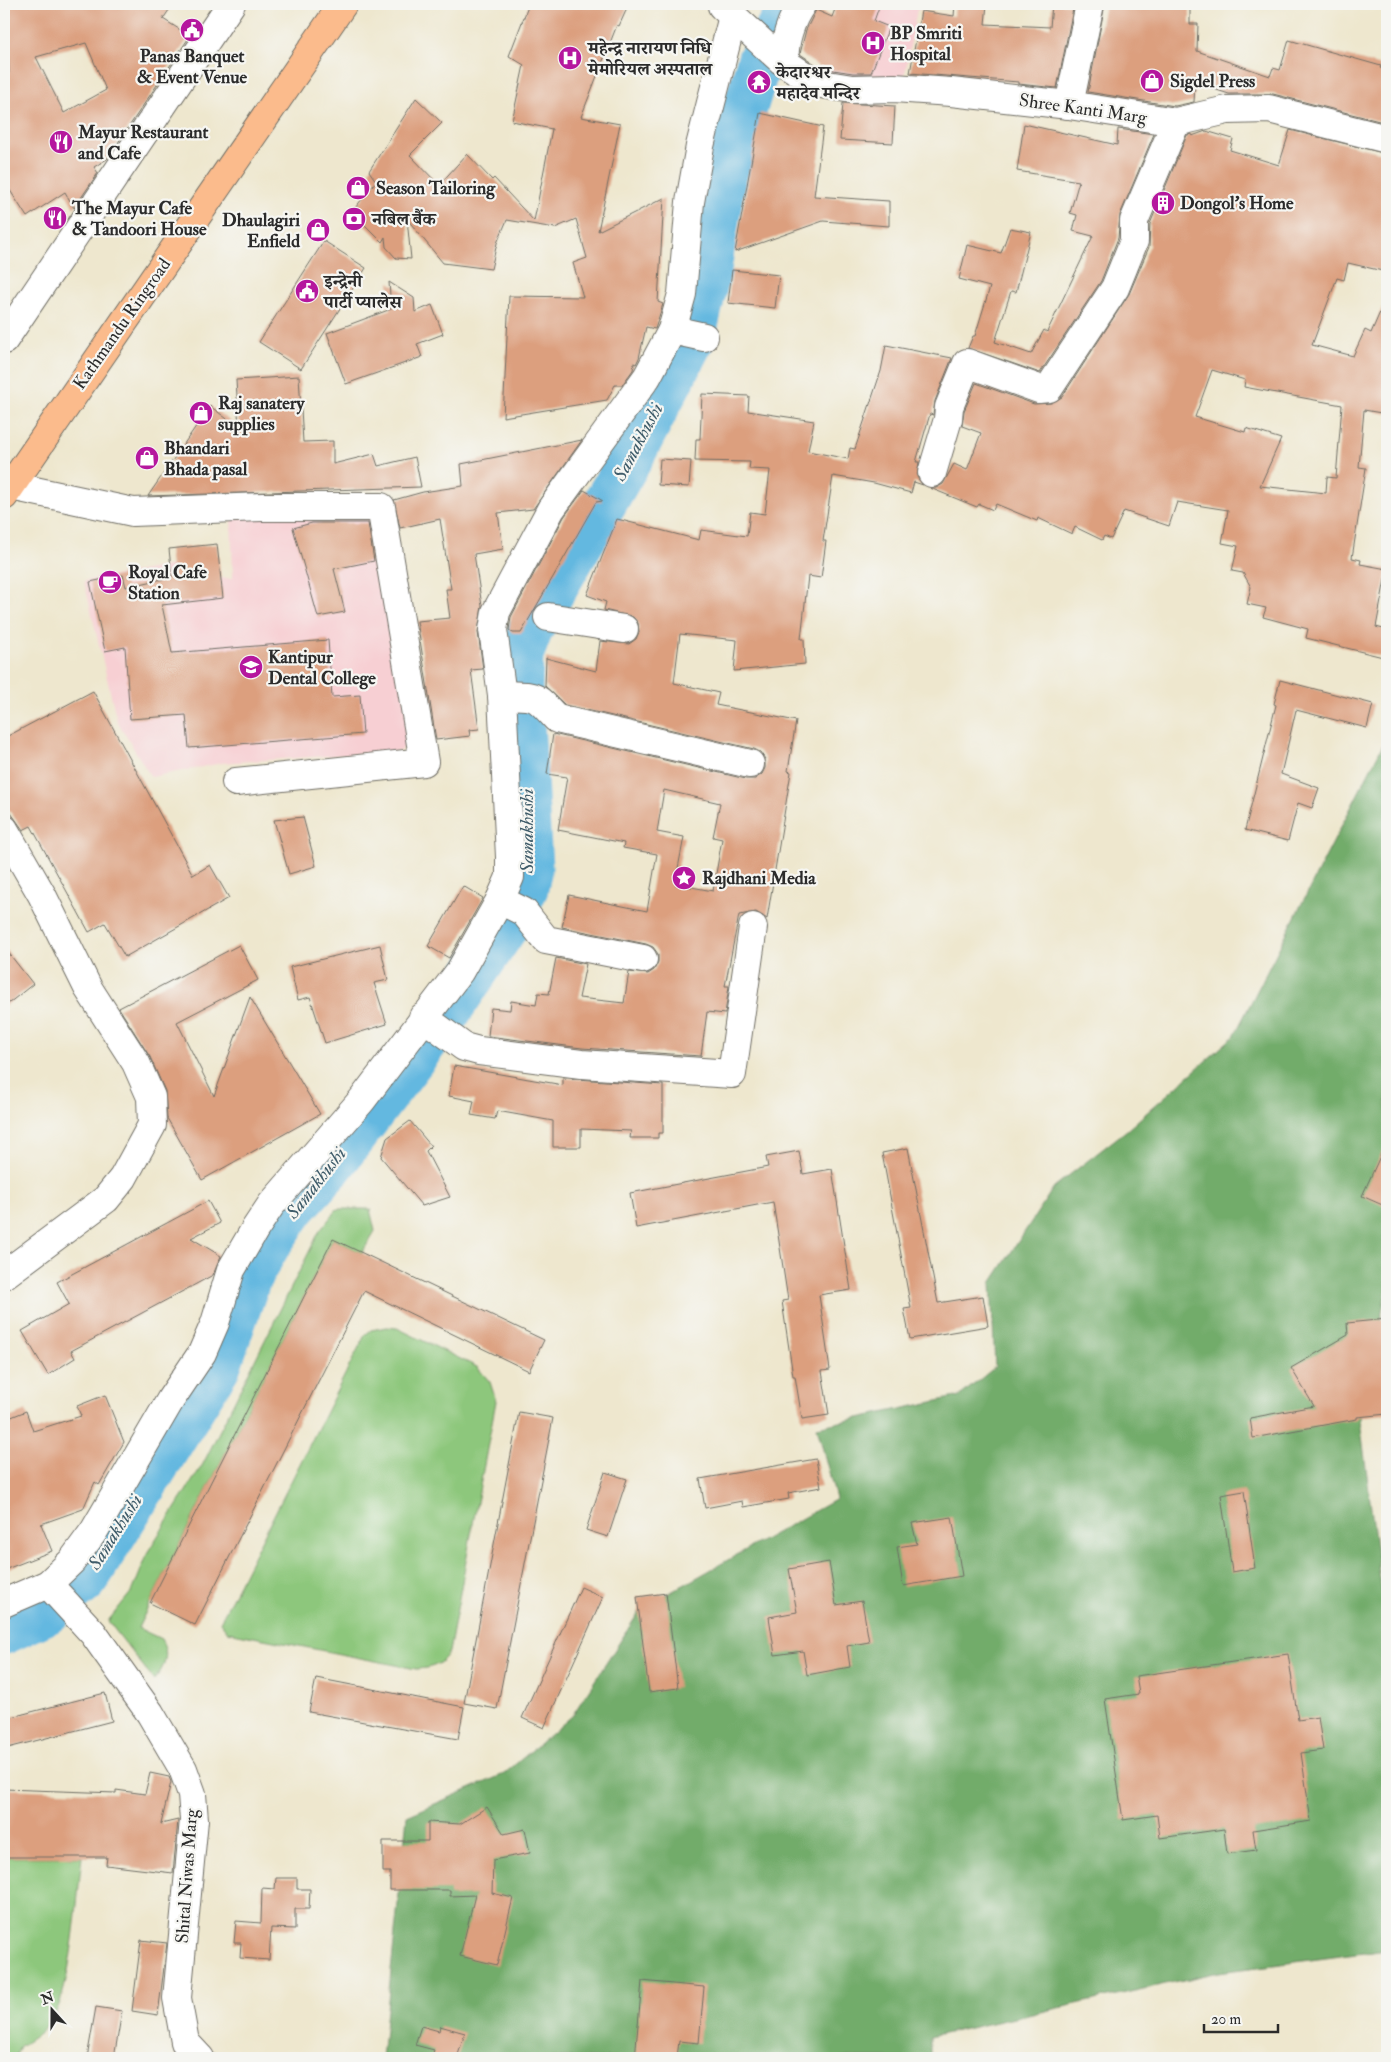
<svg xmlns="http://www.w3.org/2000/svg" width="1391" height="2062" viewBox="0 0 1391 2062" font-family="'IM FELL Double Pica','Noto Serif Devanagari',serif">
<style>
.built{fill:#f7cfd3}
.green{fill:#8dc77b;stroke:#5c7953}
.forest{fill:#72ac6b;stroke:#4e6c4b}
.lines{fill:none;stroke-linecap:round;stroke-linejoin:round}
.river{stroke:#64b8e0;stroke-width:45}
.building{fill:#dc9f7e;fill-rule:evenodd}
.minor-casing{stroke:#6f6d64;stroke-width:30}
.highway-casing{stroke:#6f6d64;stroke-width:30}
.minor{stroke:#fff;stroke-width:28}
.highway{stroke:#fbbb8c;stroke-width:28}
.labels{text-anchor:middle;dominant-baseline:central;stroke-width:4.5;stroke-linejoin:round;paint-order:stroke}
.poi-label{font-size:18px;font-weight:bold;fill:#2b2b2b;stroke:#f6f6f2;text-anchor:start}
.street-label{font-size:18px;fill:#2b2b2b;stroke:#f6f6f2}
.water-label{font-size:19px;font-style:italic;fill:#3f5c6a;stroke:#f6f6f2}
</style>
<rect width="100%" height="100%" fill="#f6f6f2"/>
<filter id="ink" filterUnits="userSpaceOnUse"><feTurbulence type="fractalNoise" baseFrequency=".02" numOctaves="2"/><feDisplacementMap in="SourceGraphic" scale="10" xChannelSelector="R" yChannelSelector="G"/><feConvolveMatrix kernelMatrix="1 2 1 2 8 2 1 2 1" color-interpolation-filters="sRGB"/></filter>
<filter id="wash" filterUnits="userSpaceOnUse"><feTurbulence type="fractalNoise" baseFrequency=".0096" numOctaves="4" result="noise"/><feDisplacementMap in="SourceGraphic" scale="20" xChannelSelector="R" yChannelSelector="G"/><feGaussianBlur stdDeviation="1.12" result="paint"/><feColorMatrix in="noise" values="0 0 0 0 0 0 0 0 0 0 0 0 0 0 0 0 0 1.4 0 .05"/><feComposite in="paint" operator="in"/></filter>
<g filter="url(#wash)">
<rect width="100%" height="100%" fill="#eee7ce"/>
<!-- built -->
<g class="built">
<path d="M828,4h126l-37,6 -14,74 -60,-4 -17,-9 19,-57 -18,-8z"/>
<path d="M372,511l39,226 -10,14 -179,12 -71,14 -34,-56 -33,-140 101,-18 2,16 46,-1 -2,-63z"/>
</g>
<!-- green -->
<g class="green">
<path d="M337,1209h33l5,22 -13,22 -29,-14 -183,364 -12,25 23,11c9,15 4,28 -7,41l-46,-59 25,-31 16,-40 54,-86 116,-232z"/>
<path d="M387,1327l10,1 80,39 13,15 6,19 -47,251c-8,14 -18,16 -33,17l-188,-37 -8,-10 145,-287 6,-5z"/>
<path d="M4,1857h78c-5,38 -10,134 -30,162 -9,13 -20,20 -32,27l-5,12h-11z"/>
</g>
<!-- forest -->
<path class="forest" d="M1387,737v550l-27,133 27,214v316l-168,22 -289,65v21h-548l25,-242 97,-42 68,-58 69,-107 195,-110 -19,-72 143,-31 35,-29 -4,-84 63,-96 73,-57 107,-94z"/>
<g class="lines">
<!-- river -->
<path class="river" d="M4,1632l43,-20 39,-32 132,-213 31,-89 21,-36 24,-34 35,-39 121,-159 60,-89 16,-33 4,-21 -10,-180 1,-32 10,-26 101,-173 61,-118 16,-69 14,-89 37,-121 31,-52"/>
</g>
<g id="blocks">
<!-- building -->
<g class="building">
<path d="M7,4h166l-10,15 27,17 -83,123 -13,8 4,6 -24,35 -9,-16 -38,25 -23,-36v-106l5,-2zM86,43l20,47 -42,23 -28,-56z"/>
<path d="M529,4h100l-10,22 -2,-1 -36,92 39,7 -22,107 66,-33 -6,104 5,2 -8,25 -9,-2 -7,31 -3,6 -2,-1 -1,7 -11,15h-7l-8,15 -104,17 6,-121 74,1 -10,-34 14,-5 -11,-39 -21,9 -48,-8 -10,23 -6,26 -48,-6 -36,-44 4,40 -15,-1 -10,-11 -1,-10 -3,5 -30,-30 24,-31 -7,-10 47,-73 26,25 -32,32 29,30 28,-31 25,26 2,-2 40,43 18,-92 -40,-8 12,-56 -15,-9z"/>
<path d="M837,4h43l-6,17 15,6 -18,46h-18l-32,-5 -21,-14 6,-24 10,-20 16,7z"/>
<path d="M955,4h32l-2,20 65,3 2,-23h22l-17,84 -39,-4v-2l-108,-9 11,-62 33,5z"/>
<path d="M1105,4h85v20h8l-1,27 73,25 3,-8 7,2 9,-30 92,26 -1,2 7,2v53l-114,-29h-44l-34,-11 -1,19 -19,4 -87,-14z"/>
<path d="M843,103l52,3 -2,37 -53,-3z"/>
<path d="M760,113l63,14 -9,69 75,5v25l-66,-5 -88,31z"/>
<path d="M1024,124l93,21 1,-16 36,5 -34,81 -2,23 -17,43 -61,92 -72,-25 5,-12h2l15,-49 -31,-8 8,-34 34,8 9,-25 21,4 -15,60 -5,-1 -16,51 36,12 13,-24 3,2 46,-96 -20,-5 4,-16 -7,-2 9,-32 -62,-10z"/>
<path d="M1290,130l97,24v118l-39,-9 -4,17 -7,-2 -25,67 41,11 12,-26 6,3 16,-37v118l-23,-4 -5,57 7,1 -14,90 9,2 -1,4 27,5 -11,58 11,3v28l-81,-20 2,-9 -45,-12 3,-9 -19,-4 4,-17 -8,-14 -11,-2 6,-25 -16,-3 6,-33 -51,-8 -8,24 -45,-15 -13,28 -7,-3 -2,4 -27,-13 -3,7 -34,-16 -1,3 -41,-17 -3,6 -14,-6 -2,3 -47,-19h6l7,-4 11,-20 13,6 14,-37 -19,-7 2,-15 12,-28 58,21 17,-1 11,-6 67,-103 20,-47 1,-23 37,-89 5,-1v2l14,-5 27,8 -3,11 49,15zM1212,370l33,10 -1,7 98,18 -6,73 -9,-1 -1,16 -66,-7 21,-47 -35,-11 -1,4 -50,-15z"/>
<path d="M324,241l42,27 -65,101 -42,-27z"/>
<path d="M732,270l47,5 -4,33 -47,-5z"/>
<path d="M389,282l25,16 1,14 17,-7 11,29 -26,10 5,13 -76,27 -19,-51 64,-24z"/>
<path d="M886,345l66,13 -17,43 -2,14 -3,-1 -14,48h3l-2,15 6,8 -9,-3 -3,11 -37,-10 -41,-7 -10,65h3l-5,37 -13,-2 -7,63h3l1,25 -71,7 3,-31 -57,-6 -6,49 45,10 -3,12 80,16 -8,50 3,1 -24,147 -11,-7 -17,3 -14,71h4l-4,28 -18,-2 -6,44 -119,-8 -94,-12 3,-28 19,2 1,-9 25,4 2,-12 11,1 7,-36 30,6 -7,34 45,5 5,-31 19,2 6,-4 4,-8v-8l-5,-7 -7,-3 -84,-17 7,-32 78,16 10,-57 -34,-6 1,-5 -66,-13 9,-53 -20,-3 6,-40 193,45h9l7,-5 3,-6v-9l-5,-7 -6,-3 -189,-44 -20,-19 1,-28 50,13 4,-30 29,3 7,-5 3,-7 -1,-9 -5,-6 -29,-7 2,-8 -19,-7 30,-76 82,21 2,-10 46,6 3,-24 15,2 5,-44 -21,-1 1,-7 -55,-1 1,-22h4l2,-45 47,2 -1,15 66,10 -6,30 40,8 2,-11 5,1 26,-78zM664,790l56,13 -7,34 9,2 -9,52 -38,-7 9,-47 -27,-5z"/>
<path d="M299,376l4,66 30,-1v23l41,-10 4,12 37,-9 6,30 -273,9 62,-90 29,22 -3,-48z"/>
<path d="M582,440l-49,69 -35,4 5,36 -29,5 8,52 -4,26 5,37 -12,1 8,59 -10,1 1,6 -34,4 -19,-119 33,-3 -4,-29h5l-11,-70 -40,9 -6,-28 29,-8 40,-6 -2,-22z"/>
<path d="M660,459l31,2 -2,26 -31,-2z"/>
<path d="M584,490l19,11 -7,1 -75,131h-8l-4,-3 2,-13 53,-100z"/>
<path d="M312,523h56l6,38 -40,8 11,43 -27,5 -25,-89z"/>
<path d="M217,544l6,54 -61,7 10,48 156,-13 4,57 28,-2 3,39 -174,14 -3,-33 -56,4 -5,-72 -20,4 -15,-69 33,-7 3,12 46,-10 -3,-28z"/>
<path d="M1280,680l93,24 -6,24 -71,-18 -15,64 38,14 -7,20 -14,-5 -10,38 -43,-11 31,-125 -2,-1z"/>
<path d="M93,691l100,184 17,-10 19,33 -104,59 -20,-34 -16,9 -58,-106 -8,4 -19,-27v-65z"/>
<path d="M303,817l13,49 -27,8 -15,-54z"/>
<path d="M463,886l20,12 -34,60 -21,-12z"/>
<path d="M239,945l19,35 -81,42 37,74 36,-99 70,117 -118,66 -35,-62 -2,-27 -15,-34 -31,-49z"/>
<path d="M380,945l8,35 -14,3 13,41 -62,19 -15,-46 -12,3 -8,-33z"/>
<path d="M4,947l29,37 -29,23z"/>
<path d="M454,1066l109,19v-7l100,7v48h-5v5h-28l1,-7 -50,-2v18h-28v-26l-56,-10 -2,8 -24,-4 3,-14 -25,-5z"/>
<path d="M410,1121l21,25 -5,5 24,46 -28,9 -41,-49 6,-19z"/>
<path d="M1387,1141v66l-25,-11z"/>
<path d="M908,1148l30,155 45,-7 5,30 -78,13 -6,-30 7,-1 -29,-155z"/>
<path d="M799,1151l4,23 29,-5 19,121 -32,5 11,75 -8,1 7,44 -27,4 -7,-43h-2l-11,-75 6,-1 -15,-98 -137,26 -6,-35 138,-26 -2,-10z"/>
<path d="M208,1201l12,22 -29,15 30,18 -8,19 -142,76 4,7 -27,17 -26,-44 47,-27 -12,-22z"/>
<path d="M333,1239l211,101 -15,31 -165,-80 -169,334 -45,-22z"/>
<path d="M1387,1319v95l-30,3v2l-104,19 -3,-20 64,-12 -23,-38 57,-33 -1,-12z"/>
<path d="M105,1395l19,47 -25,43 -4,-3 -12,27 -42,15 11,27 -48,19v-150l22,-9 7,20 48,-15 -4,-10z"/>
<path d="M519,1412l34,6 -56,291 -33,-6z"/>
<path d="M816,1459l5,28 -33,6 1,6 -46,8 -1,-6 -37,7 -5,-29z"/>
<path d="M605,1472l22,7 -19,58 -22,-7z"/>
<path d="M1244,1491l11,77 -23,4 -11,-77z"/>
<path d="M952,1517l10,59 -59,10 -6,-39 20,-3 -5,-21z"/>
<path d="M829,1562l7,43 26,-4 7,41 -22,4 3,21 -43,8 -4,-24 -28,4 -6,-38 28,-5 -8,-43z"/>
<path d="M581,1587l22,10 -59,131 -22,-10z"/>
<path d="M666,1593l12,95 -29,4 -12,-95z"/>
<path d="M1288,1654l10,66 20,-3 5,33 -22,3 10,68 -58,9 3,20 -29,4 -3,-25 -64,9 -3,-23 -34,5 -18,-121 34,-5 -3,-18z"/>
<path d="M316,1678l148,29 -6,32 -149,-27z"/>
<path d="M105,1693l7,28 -108,28v-30z"/>
<path d="M150,1773l19,4 2,5 -10,42 17,-4 -5,53 -67,-8 1,-8h-103v-68l112,4v-3l29,4z"/>
<path d="M487,1807l17,27 21,-5 5,24 -37,7 -1,33 21,5 -16,67 -37,-9 15,-61 -25,1v-6h-60v-18h-7v-31h45v-19l32,2z"/>
<path d="M276,1878h21v11h13l-1,20h-14v20l-24,-1 -2,32 -29,-2 1,-15h-7l2,-22 25,2 1,-35 13,1z"/>
<path d="M141,1940l26,3 -9,72 -26,-4z"/>
<path d="M642,1981l62,6 -5,56 -20,-2 -2,17h-42z"/>
<path d="M96,2007l26,4 -8,47h-27z"/>
<path d="M421,2026l18,5 1,-5 25,7 -8,25h-26l3,-8 -19,-5z"/>
</g>
</g>
</g>
<g filter="url(#ink)">
<use href="#blocks" fill-opacity="0" stroke="#6f6d64" stroke-width="1"/>
<g class="lines">
<!-- minor casing -->
<g class="minor-casing">
<g id="minor">
<path d="M722,6l59,54 34,23 37,6 42,-1 57,4 118,13 107,17 51,-12 42,-1 118,30"/>
<path d="M785,62c-2,-19 6,-43 17,-58"/>
<path d="M1069,105l21,-101"/>
<path d="M672,330l32,7"/>
<path d="M4,340l227,-336"/>
<path d="M932,473l16,-54 1,-12 18,-44 72,26 10,-1 66,-100 19,-47v-20l42,-99"/>
<path d="M11,486l122,26 130,-5h118l43,255 -188,20"/>
<path d="M548,617l76,12"/>
<path d="M502,695c36,2 30,-3 55,24l193,45"/>
<path d="M4,829l38,66 46,93 48,75 15,34 1,28 -29,53 -17,21 -102,76"/>
<path d="M500,900l24,12 22,28 97,19"/>
<path d="M423,1017l41,30 15,4 102,13 151,10 21,-147"/>
<path d="M48,1584l45,49 57,80 33,56 9,25 2,26 -17,178 8,44 15,16"/>
<path d="M4,1603l44,-19 24,-23 22,-30 77,-132 31,-46 13,-30 16,-53 24,-41 16,-24 91,-105 98,-129 40,-71 10,-23v-20l-8,-162 -9,-65 3,-18 55,-103 96,-132 25,-47 10,-36 8,-92 10,-56 33,-130"/>
</g>
</g>
<!-- highway casing -->
<g class="highway-casing">
<path id="highway" d="M4,496l339,-492"/>
</g>
<!-- minor -->
<use href="#minor" class="minor"/>
<!-- highway -->
<use href="#highway" class="highway"/>
</g>
</g>
<!-- icons -->
<defs>
<g id="civic-disc" transform="scale(1.25)"><circle r="9.5" fill="#b5179e" stroke="#f6f6f2"/><path d="M-.6-6.5H3V-4.5H.6V-3L4-1V1h2V6H-6V1h2V-1L-.6-3ZM-1.2 2.5V6h2.4V2.5Z" fill="#fff"/></g>
<g id="hospital-disc" transform="scale(1.25)"><circle r="9.5" fill="#b5179e" stroke="#f6f6f2"/><path d="M-5-5h3v3.5h4V-5h3V5h-3V1.5h-4V5h-3Z" fill="#fff"/></g>
<g id="shop-disc" transform="scale(1.25)"><circle r="9.5" fill="#b5179e" stroke="#f6f6f2"/><path d="M-5-2.5h2.3a2.7 3.5 0 0 1 5.4 0H5L5.5 6h-11ZM-1.5-2.5h3a1.5 2.3 0 0 0-3 0Z" fill="#fff"/></g>
<g id="temple-disc" transform="scale(1.25)"><circle r="9.5" fill="#b5179e" stroke="#f6f6f2"/><path d="M0-6L5-2H3V0L6.5 2.5H4V6H1.5V3h-3V6H-4V2.5H-6.5L-3 0V-2H-5Z" fill="#fff"/></g>
<g id="restaurant-disc" transform="scale(1.25)"><circle r="9.5" fill="#b5179e" stroke="#f6f6f2"/><path d="M-5-6h1v4h1v-4h1v4h1v-4h1v5L-1.5 .5V6h-2V.5L-5-1ZM5-6V6H3V1.5H1.5Q1.5-4 5-6Z" fill="#fff"/></g>
<g id="building-disc" transform="scale(1.25)"><circle r="9.5" fill="#b5179e" stroke="#f6f6f2"/><path d="M-4-6H4V6H1V3H-1V6H-4ZM-2.5-4.3h1.7v1.8h-1.7ZM.8-4.3h1.7v1.8H.8ZM-2.5-1h1.7V.8h-1.7ZM.8-1h1.7V.8H.8Z" fill="#fff"/></g>
<g id="bank-disc" transform="scale(1.25)"><circle r="9.5" fill="#b5179e" stroke="#f6f6f2"/><path d="M-6-4H6V4H-6ZM0-2.3a2.3 2.3 0 1 0 0 4.6a2.3 2.3 0 1 0 0-4.6Z" fill="#fff"/></g>
<g id="cafe-disc" transform="scale(1.25)"><circle r="9.5" fill="#b5179e" stroke="#f6f6f2"/><path d="M-5.5-4.5H6V0H3Q3 3.5 0 3.5H-2.5Q-5.5 3.5-5.5 0ZM3-3.2v2h1.7v-2ZM-6 4.5H4V6H-6Z" fill="#fff"/></g>
<g id="university-disc" transform="scale(1.25)"><circle r="9.5" fill="#b5179e" stroke="#f6f6f2"/><path d="M0-5L7-2L0 1L-7-2ZM-4 1L0 2.5L4 1V4Q0 6-4 4Z" fill="#fff"/></g>
<g id="sight-disc" transform="scale(1.25)"><circle r="9.5" fill="#b5179e" stroke="#f6f6f2"/><path d="M0-6L1.8-2.2L6-1.7L2.9 1.2L3.7 5.4L0 3.3L-3.7 5.4L-2.9 1.2L-6-1.7L-1.8-2.2Z" fill="#fff"/></g>
</defs>
<g fill-rule="evenodd">
<use href="#civic-disc" x="192" y="30"/>
<use href="#hospital-disc" x="873" y="43"/>
<use href="#hospital-disc" x="570" y="58"/>
<use href="#shop-disc" x="1152" y="81"/>
<use href="#temple-disc" x="759" y="82"/>
<use href="#restaurant-disc" x="61" y="142"/>
<use href="#shop-disc" x="358" y="188"/>
<use href="#building-disc" x="1163" y="203"/>
<use href="#restaurant-disc" x="55" y="218"/>
<use href="#bank-disc" x="354" y="219"/>
<use href="#shop-disc" x="318" y="230"/>
<use href="#civic-disc" x="307" y="291"/>
<use href="#shop-disc" x="201" y="413"/>
<use href="#shop-disc" x="147" y="458"/>
<use href="#cafe-disc" x="110" y="582"/>
<use href="#university-disc" x="251" y="667"/>
<use href="#sight-disc" x="684" y="878"/>
</g>
<g class="labels">
<!-- poi labels -->
<g class="poi-label">
<text x="890" y="33">BP Smriti<tspan x="890" dy="21">Hospital</tspan></text>
<text x="588" y="48">महेन्द्र नारायण निधि<tspan x="588" dy="21">मेमोरियल अस्पताल</tspan></text>
<text x="192" y="56" text-anchor="middle">Panas Banquet<tspan x="192" dy="21">&amp; Event Venue</tspan></text>
<text x="776" y="72">केदारश्वर<tspan x="776" dy="21">महादेव मन्दिर</tspan></text>
<text x="1170" y="81">Sigdel Press</text>
<text x="78" y="132">Mayur Restaurant<tspan x="78" dy="21">and Cafe</tspan></text>
<text x="376" y="188">Season Tailoring</text>
<text x="1180" y="203">Dongol's Home</text>
<text x="72" y="208">The Mayur Cafe<tspan x="72" dy="21">&amp; Tandoori House</tspan></text>
<text x="372" y="219">नबिल बैंक</text>
<text x="300" y="220" text-anchor="end">Dhaulagiri<tspan x="300" dy="21">Enfield</tspan></text>
<text x="324" y="281">इन्द्रेनी<tspan x="324" dy="21">पार्टी प्यालेस</tspan></text>
<text x="218" y="403">Raj sanatery<tspan x="218" dy="21">supplies</tspan></text>
<text x="164" y="448">Bhandari<tspan x="164" dy="21">Bhada pasal</tspan></text>
<text x="128" y="572">Royal Cafe<tspan x="128" dy="21">Station</tspan></text>
<text x="268" y="657">Kantipur<tspan x="268" dy="21">Dental College</tspan></text>
<text x="702" y="878">Rajdhani Media</text>
</g>
<!-- street labels -->
<g class="street-label">
<text transform="translate(1083 109) rotate(8)">Shree Kanti Marg</text>
<text transform="translate(122 324) rotate(-55)">Kathmandu Ringroad</text>
<text transform="translate(187 1876) rotate(-86)">Shital Niwas Marg</text>
</g>
<!-- water labels -->
<g class="water-label">
<text transform="translate(638 442) rotate(-62)">Samakhushi</text>
<text transform="translate(527 831) rotate(-90)">Samakhushi</text>
<text transform="translate(316 1183) rotate(-52)">Samakhushi</text>
<text transform="translate(115 1532) rotate(-58)">Samakhushi</text>
</g>
</g>
<!-- margin -->
<rect width="1391" height="2062" fill="none" stroke="#f6f6f2" stroke-width="20"/>
<!-- north arrow -->
<g transform="translate(52 2010) rotate(339)" stroke="#f6f6f2" stroke-width="4" paint-order="stroke">
<path d="M0-4L9 19L0 12L-9 19Z" fill="#2b2b2b"/>
<text y="-8" font-size="14" font-weight="bold" text-anchor="middle" fill="#2b2b2b">N</text>
</g>
<!-- scale -->
<path d="M1204 2024v8h74v-8" fill="none" stroke="#2b2b2b" stroke-width="2.5"/>
<text x="1211" y="2024" font-size="15" fill="#2b2b2b" stroke="#f6f6f2" stroke-width="4" paint-order="stroke">20 m</text>
</svg>
